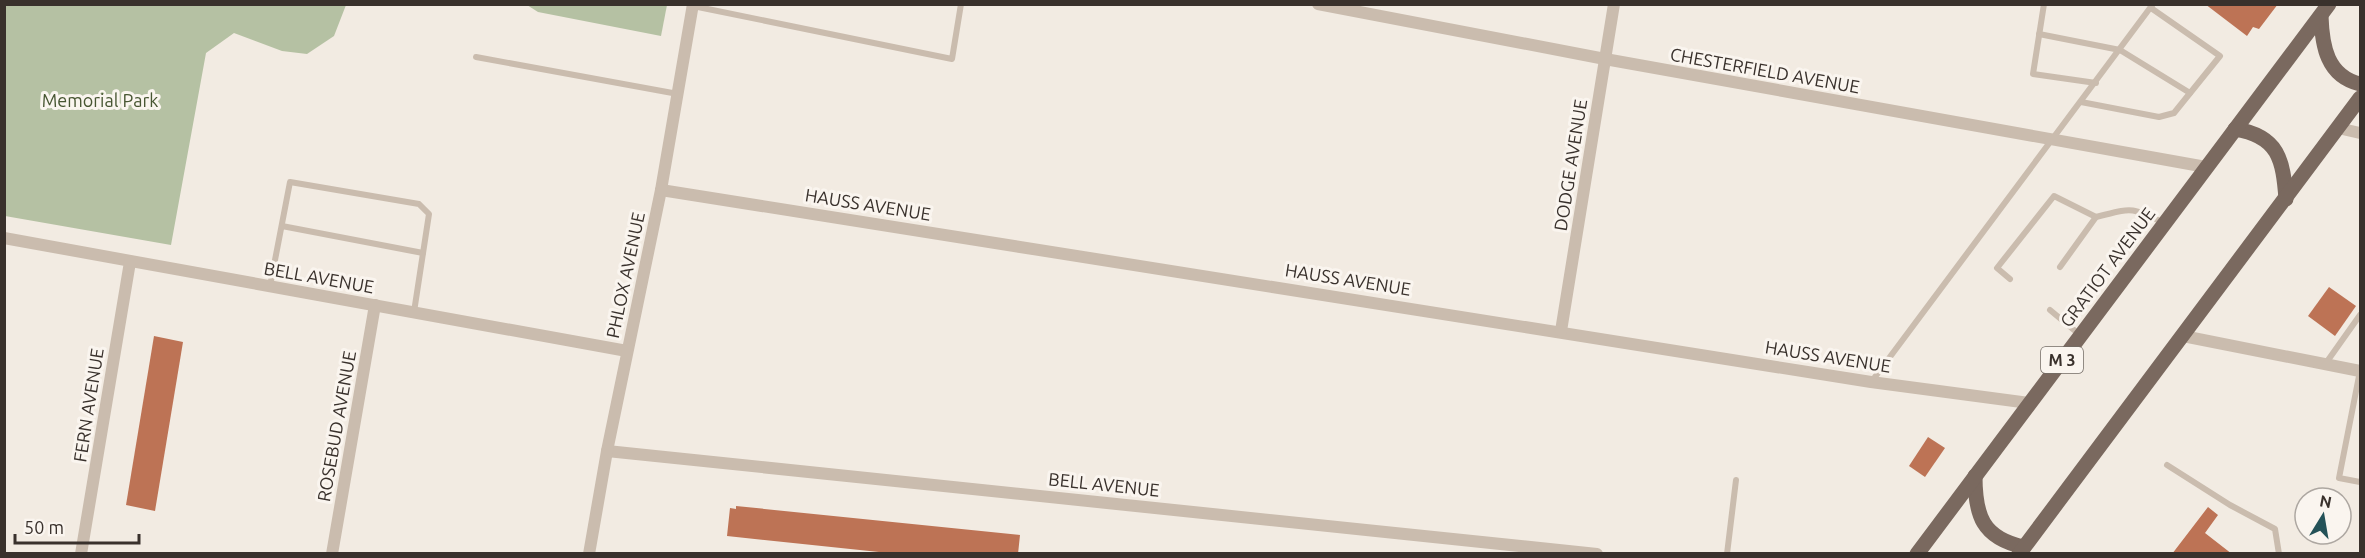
<svg xmlns="http://www.w3.org/2000/svg" width="2365" height="558" viewBox="0 0 2365 558" font-family="Ubuntu,sans-serif">
<style>
.green{fill:#b5c1a3}
.building{fill:#bd7355}
.lines{fill:none;stroke-linecap:round;stroke-linejoin:round}
.service{stroke:#cabcae;stroke-width:6}
.minor{stroke:#cabcae;stroke-width:12}
.primary{stroke:#7a695f;stroke-width:15}
.labels{text-anchor:middle;dominant-baseline:central;stroke-width:6;stroke-linejoin:round;paint-order:stroke}
.shield{fill:#faf5ef;stroke:#736c66;stroke-width:1.5}
.shield-label{font-size:16px;font-weight:bold;fill:#39312c}
.street-label{font-size:18px;fill:#39312c;stroke:#faf5ef}
.park-label{font-size:18px;fill:#475632;stroke:#faf5ef}
</style>
<rect width="100%" height="100%" fill="#f2ebe2"/>
<!-- green -->
<g class="green">
<path d="M4,5l1,-1 341,1 -12,31 -27,18 -25,-3 -48,-18 -28,20 -35,192 -166,-29z"/>
<path d="M527,5h140l-6,31 -123,-24z"/>
</g>
<!-- building -->
<g class="building">
<path d="M2205,4h73l-19,25 -6,-2 -6,9z"/>
<path d="M2329,287l27,19 -21,30 -27,-20z"/>
<path d="M154,336l29,6 -28,169 -29,-6z"/>
<path d="M1928,437l17,11 -20,29 -16,-11z"/>
<path d="M736,506l284,29 -2,19h-120l-171,-18 3,-28 6,1z"/>
<path d="M2208,507l10,8 -13,18 27,21h-60z"/>
</g>
<g class="lines">
<!-- service -->
<g class="service">
<path d="M2044,4l-11,70 63,9"/>
<path d="M693,6l259,53 9,-55"/>
<path d="M2039,34l81,16 70,43"/>
<path d="M476,57l202,37"/>
<path d="M2081,102l78,15 15,-4 46,-57 -69,-48"/>
<path d="M2096,217c36,-9 34,-11 68,6"/>
<path d="M282,226l141,27"/>
<path d="M2010,279l-13,-11 57,-72 42,21 -36,50"/>
<path d="M270,286l20,-104 129,22 10,10 -15,98"/>
<path d="M2050,310l30,25"/>
<path d="M2326,363l34,-48"/>
<path d="M2360,371l-21,107 21,4"/>
<path d="M1872,381l281,-377"/>
<path d="M2167,465l63,40 45,24 4,25"/>
<path d="M1727,554l9,-74"/>
</g>
<!-- minor -->
<g class="minor">
<path d="M1318,4l287,55 601,108"/>
<path d="M2338,128l22,5"/>
<path d="M661,190l1210,192 158,21"/>
<path d="M4,238l623,113"/>
<path d="M1561,331l53,-327"/>
<path d="M2183,336l177,35"/>
<path d="M607,451l990,103"/>
<path d="M81,554l49,-292"/>
<path d="M332,554l43,-249"/>
<path d="M589,554l18,-103 54,-261 32,-186"/>
</g>
<!-- primary -->
<g class="primary">
<path d="M2321,16c1,30 6,60 39,68"/>
<path d="M2235,129c44,7 48,31 51,70"/>
<path d="M1975,476c0,39 7,62 49,71"/>
<path d="M1917,554l412,-550"/>
<path d="M2019,554l341,-456"/>
</g>
</g>
<g class="labels">
<!-- shield labels -->
<rect class="shield" x="2041" y="347" width="42" height="26" rx="4.5"/>
<g class="shield-label">
<text x="2062" y="360">M 3</text>
</g>
<!-- street labels -->
<g class="street-label">
<text transform="translate(1765 70) rotate(10)">CHESTERFIELD AVENUE</text>
<text transform="translate(1570 165) rotate(-81)">DODGE AVENUE</text>
<text transform="translate(868 204) rotate(9)">HAUSS AVENUE</text>
<text transform="translate(2107 267) rotate(-53)">GRATIOT AVENUE</text>
<text transform="translate(625 275) rotate(-78)">PHLOX AVENUE</text>
<text transform="translate(319 277) rotate(10)">BELL AVENUE</text>
<text transform="translate(1348 279) rotate(9)">HAUSS AVENUE</text>
<text transform="translate(1828 356) rotate(9)">HAUSS AVENUE</text>
<text transform="translate(88 405) rotate(-81)">FERN AVENUE</text>
<text transform="translate(336 426) rotate(-80)">ROSEBUD AVENUE</text>
<text transform="translate(1104 484) rotate(6)">BELL AVENUE</text>
</g>
<!-- park labels -->
<g class="park-label">
<text x="100" y="100">Memorial Park</text>
</g>
</g>
<!-- border -->
<rect width="2365" height="558" fill="none" stroke="#39312c" stroke-width="12"/>
<!-- north arrow -->
<g transform="translate(2323 516) rotate(11)"><circle r="28" fill="#faf5ef" stroke="#ada7a1" stroke-width="1.5"/>
<path d="M0-4.5L10 22L0 15L-10 22Z" fill="#245258"/>
<text y="-9" font-size="16" font-weight="bold" text-anchor="middle" fill="#39312c">N</text>
</g>
<!-- scale -->
<path d="M15 534v9h124v-9" fill="none" stroke="#39312c" stroke-width="3"/>
<text x="24" y="534" font-size="18" fill="#39312c" stroke="#faf5ef" stroke-width="4.5" paint-order="stroke">50 m</text>
</svg>
